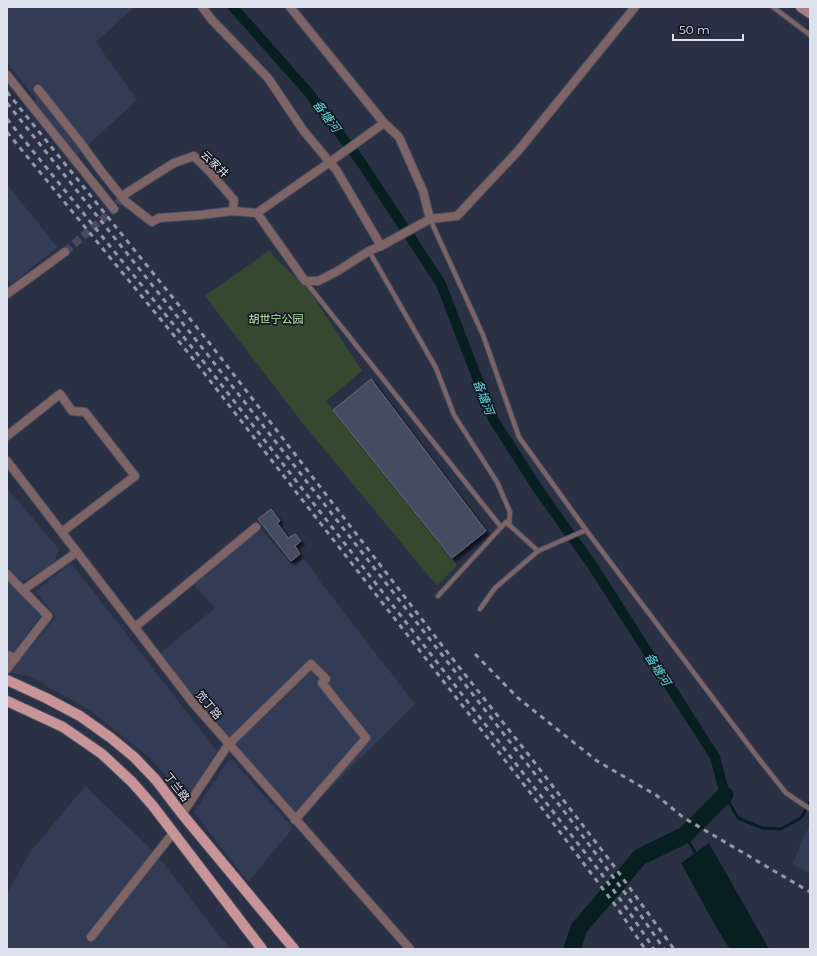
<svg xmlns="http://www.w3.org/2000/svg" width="817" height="956" viewBox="0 0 817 956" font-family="Montserrat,'Noto Sans SC',sans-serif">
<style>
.built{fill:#333b55}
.green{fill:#364830}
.water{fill:#071f21}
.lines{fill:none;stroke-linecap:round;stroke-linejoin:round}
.stream{stroke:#071f21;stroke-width:3}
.canal{stroke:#071f21;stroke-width:10}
.river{stroke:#071f21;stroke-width:17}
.building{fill:#454b61;stroke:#646b82;filter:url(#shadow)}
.minor-tunnel{stroke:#464b5e;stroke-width:8;stroke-dasharray:8 4;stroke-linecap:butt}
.service-casing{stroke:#474d60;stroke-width:6}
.minor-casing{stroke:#474d60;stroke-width:10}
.secondary-casing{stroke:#474d60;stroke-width:12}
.primary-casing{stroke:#474d60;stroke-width:12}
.service{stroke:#7e6465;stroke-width:4}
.minor{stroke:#7e6465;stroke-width:8}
.secondary{stroke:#a87f82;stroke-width:10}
.primary{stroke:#c99498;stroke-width:10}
.rail{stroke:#9398a8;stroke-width:3;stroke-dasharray:5 5;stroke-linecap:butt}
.labels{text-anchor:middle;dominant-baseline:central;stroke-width:3.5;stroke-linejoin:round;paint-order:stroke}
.street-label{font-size:11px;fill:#dde1ee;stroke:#161922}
.park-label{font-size:11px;fill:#bbeea9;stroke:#161922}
.water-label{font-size:12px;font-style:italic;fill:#60d6dc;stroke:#161922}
</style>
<defs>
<filter id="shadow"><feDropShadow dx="3.5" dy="3.5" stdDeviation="1" flood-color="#0009"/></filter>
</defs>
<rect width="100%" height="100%" fill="#2b3145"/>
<!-- built -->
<g class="built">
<path d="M7,7h127l-38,35 41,58 -63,58 -43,-53 6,-6 -30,-36z"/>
<path d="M7,184l50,63 -45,37 -5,-4z"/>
<path d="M7,488l52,61 -5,15 -32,18 -15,-16z"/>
<path d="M259,527l33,38 10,-10 20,29 93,120 -115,114 -117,-135 -23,-30 55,-45 -22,-24z"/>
<path d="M71,563l146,188 -22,37 -11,9 -34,-39 -59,-47 -60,-34 -22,-5 47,-55 -20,-26z"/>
<path d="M7,580l34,35 -34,47z"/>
<path d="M230,758l63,70 -45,54 -54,-70z"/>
<path d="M85,786l73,70 59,77 14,16h-224v-56l24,-42z"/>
<path d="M810,826v48l-17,-10 10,-27z"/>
</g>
<!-- green -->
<path class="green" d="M270,250l3,6 36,34 53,81 -36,30 131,164 -20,21 -136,-165 -96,-125z"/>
<!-- water -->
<path class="water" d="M709,843l60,106h-39l-14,-22 -35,-64z"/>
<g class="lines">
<!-- stream -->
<g class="stream">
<path d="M725,795l13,23 24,10 19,1 21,-12 8,-15"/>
<path d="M685,835l12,21"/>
</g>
<!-- canal -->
<path class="canal" d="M233,7l76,86 52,69 80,122 52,135 45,70 54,76 123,192 10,38"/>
<!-- river -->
<path class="river" d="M572,949l7,-21 61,-71 45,-22 40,-40"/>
</g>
<!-- building -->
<g class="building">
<path d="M371,379l115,152 -34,27 -119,-148z"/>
<path d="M271,509l9,12 -3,2 11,15 7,-4 6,7 -6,5 5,8 -9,7 -33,-42z"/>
</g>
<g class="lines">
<!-- minor-tunnel -->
<path class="minor-tunnel" d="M65,252l49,-43 11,-15"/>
<!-- service casing -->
<g class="service-casing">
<g id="service">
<path d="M773,7l37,28"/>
<path d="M430,219l53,116 36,102 67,93 173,229 27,34 24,16"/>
<path d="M369,251l67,117 18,47 43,67 13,30 -1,13"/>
<path d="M305,281l196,246"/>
<path d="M438,596l68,-74 32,29"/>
<path d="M480,609l15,-21 43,-37 48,-21"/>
</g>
</g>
<!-- minor casing -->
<g class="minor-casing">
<g id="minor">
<path d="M202,7l10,13 56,58 35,52 34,41 44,75"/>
<path d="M290,7l94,116 15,14 24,54 7,28"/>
<path d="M7,75l107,134"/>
<path d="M38,89l42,53 21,29 24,30 27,21 7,-4 41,-3 33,-4 24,2 73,-51 54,-39"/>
<path d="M125,194l49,-31 20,-7 15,15 25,29 -1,11"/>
<path d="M257,213l48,68h13l18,-9 33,-21 12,-5 49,-27 27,-3 61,-65 117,-144"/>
<path d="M7,294l58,-42"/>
<path d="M7,436l53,-42 12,17 13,1 50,64 -73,56"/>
<path d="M7,461l186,242 217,246"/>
<path d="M7,574l41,42 -41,53"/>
<path d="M23,590l54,-38"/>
<path d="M135,627l121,-100"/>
<path d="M7,655l9,3"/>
<path d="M182,814l46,-69 83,-81 15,15 -4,4 44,55 -71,82"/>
<path d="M91,937l82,-104"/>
</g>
</g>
<!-- secondary casing -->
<g class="secondary-casing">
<path id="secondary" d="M801,7l9,6"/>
</g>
<!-- primary casing -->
<g class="primary-casing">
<g id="primary">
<path d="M7,680l39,18 34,18 31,22 23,19 22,23 26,34 112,135"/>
<path d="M7,701l56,26 39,27 30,28 21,24 109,143"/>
</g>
</g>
<!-- service -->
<use href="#service" class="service"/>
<!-- minor -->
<use href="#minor" class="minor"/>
<!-- secondary -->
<use href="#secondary" class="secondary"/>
<!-- primary -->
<use href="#primary" class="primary"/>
<!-- rail -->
<g class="rail">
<path d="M7,92l204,253 233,303 84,106 83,108 63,87"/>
<path d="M7,103l197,247 363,465 61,82 36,52"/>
<path d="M7,119l192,237 401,516 23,31 31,46"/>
<path d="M7,132l187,228 106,137 232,298 86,114 27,40"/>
<path d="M475,654l43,44 79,63 59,34 28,23 126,74"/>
</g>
</g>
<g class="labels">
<!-- street labels -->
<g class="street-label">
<text transform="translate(215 164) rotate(44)">云家井</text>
<text transform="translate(209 705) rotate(50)">笕丁路</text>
<text transform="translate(177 787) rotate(52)">丁兰路</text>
</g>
<!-- park labels -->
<g class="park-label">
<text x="276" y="319">胡世宁公园</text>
</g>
<!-- water labels -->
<g class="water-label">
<text transform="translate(327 116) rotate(53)">备塘河</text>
<text transform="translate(484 397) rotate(69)">备塘河</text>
<text transform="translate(658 669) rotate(57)">备塘河</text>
</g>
</g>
<!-- border -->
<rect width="817" height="956" fill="none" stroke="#dde1ee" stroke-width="16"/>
<!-- scale -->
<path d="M673 34v6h70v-6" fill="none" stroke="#dde1ee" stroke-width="2"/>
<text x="679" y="34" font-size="12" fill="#dde1ee" stroke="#161922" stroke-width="3" paint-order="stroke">50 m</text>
</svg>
